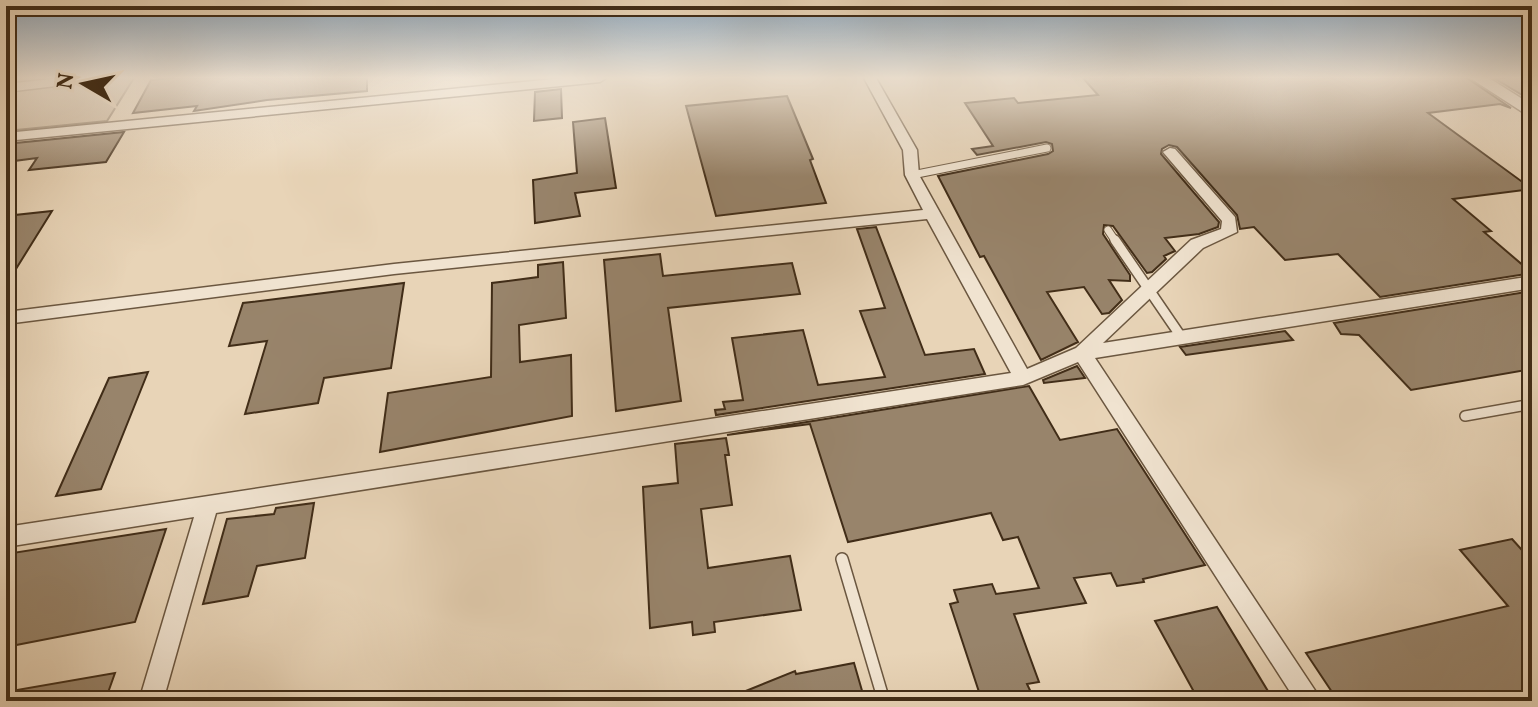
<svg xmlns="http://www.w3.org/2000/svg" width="1538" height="707" viewBox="0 0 1538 707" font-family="Vollkorn,serif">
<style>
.green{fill:#ccb89c;stroke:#86725a;stroke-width:2}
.building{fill:#98846b;stroke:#412d18;stroke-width:2}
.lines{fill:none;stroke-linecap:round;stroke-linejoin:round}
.service-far2-casing{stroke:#6b5740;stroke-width:9}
.service-far1-casing{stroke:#6b5740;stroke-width:12}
.service-casing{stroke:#6b5740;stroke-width:14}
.minor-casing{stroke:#6b5740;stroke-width:3}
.tertiary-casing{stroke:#6b5740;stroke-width:3}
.service-far2{stroke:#f0e3d0;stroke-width:7}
.service-far1{stroke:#f0e3d0;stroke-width:9}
.service{stroke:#f0e3d0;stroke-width:11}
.minor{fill:#f0e3d0;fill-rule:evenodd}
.tertiary{fill:#f0e3d0;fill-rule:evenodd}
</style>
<rect width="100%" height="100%" fill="#e8d4b7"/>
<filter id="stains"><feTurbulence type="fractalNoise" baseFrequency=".0025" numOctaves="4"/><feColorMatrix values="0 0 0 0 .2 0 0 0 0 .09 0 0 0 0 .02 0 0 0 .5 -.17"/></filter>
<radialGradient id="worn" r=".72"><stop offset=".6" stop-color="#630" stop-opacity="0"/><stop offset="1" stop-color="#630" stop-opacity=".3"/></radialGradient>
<!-- green -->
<path class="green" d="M6,78h128l-27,43 -101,10z"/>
<!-- building -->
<g class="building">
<path d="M171,78h196v13l-100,9 -73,11 3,-5 -64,7 18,-33z"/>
<path d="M1083,78h384l44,30 -11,-4 -72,9 104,76 -79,10 38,32 -7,1 48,41 -152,24 -42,-43 -53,6 -31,-33 -14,2 -3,-14 -60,-68 -8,-2 -7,4 -1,5 58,68 -1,5 -19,7 -34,4 10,13 -11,5 2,3 -14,13 -5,1 -34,-47 -9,-1 -1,9 27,41v6l-21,-1 13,20 -13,13 -7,1 -18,-27 -37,5 31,50 -37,18 -57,-104 -4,1 -42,-81 110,-22 5,-3 -1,-7 -6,-2 -69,13 -5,-6 21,-3 -28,-43 49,-5 4,5 80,-8z"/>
<path d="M1494,78h38v23z"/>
<path d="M561,89l1,29 -28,3 1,-29z"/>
<path d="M787,96l26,63 -3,1 16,43 -110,13 -30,-110z"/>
<path d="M605,118l11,70 -41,5 5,23 -45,7 -2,-43 44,-7 -4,-51z"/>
<path d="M124,132l-18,30 -77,8 8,-12 -31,4v-18z"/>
<path d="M52,211l-46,74v-69z"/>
<path d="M876,227l49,128 49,-6 11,25 -269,41 -1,-5 10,-1 -2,-7 20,-2 -11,-62 71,-8 15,55 67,-8 -25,-66 25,-3 -28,-79z"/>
<path d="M660,254l3,22 129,-13 8,31 -132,14 13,93 -65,10 -12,-151z"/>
<path d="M563,262l3,56 -47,7 1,37 51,-7 1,61 -192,36 8,-59 103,-16 1,-94 46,-6v-12z"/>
<path d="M404,283l-13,85 -67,10 -6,25 -73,11 22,-73 -38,5 14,-43z"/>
<path d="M1532,291v78l-121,21 -52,-55 -18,-1 -7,-11z"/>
<path d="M1285,331l8,9 -107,15 -6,-8z"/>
<path d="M1077,366l8,12 -41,5 -1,-3z"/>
<path d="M148,372l-47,117 -45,7 53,-118z"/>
<path d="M1029,386l31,54 57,-11 88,136 -62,14 1,3 -27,4 -6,-13 -37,5 12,25 -72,11 25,68 -12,2 8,17h-53l-32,-97 8,-2 -4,-12 38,-6 4,10 43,-6 -21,-51 -15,3 -12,-27 -143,29 -38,-118 -83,11z"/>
<path d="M726,438l3,17h-4l7,50 -31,4 7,59 82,-12 11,54 -87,12 1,10 -22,3 -1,-13 -42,6 -7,-141 35,-4 -3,-39z"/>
<path d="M314,503l-9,55 -48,8 -9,30 -45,8 24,-85 47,-5 2,-6z"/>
<path d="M166,529l-31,93 -129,25v-93z"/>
<path d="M1512,539l20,22v140h-194l-32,-48 202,-47 -48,-56z"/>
<path d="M1217,607l57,94h-75l-44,-80z"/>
<path d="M854,663l11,38h-144l74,-30 1,3z"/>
<path d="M115,673l-10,28h-93l-1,-10z"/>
</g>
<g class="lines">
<!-- service-far2 casing -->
<g class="service-far2-casing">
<g id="service-far2">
<path d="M912,175l135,-27"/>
<path d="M1108,230l8,12"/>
</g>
</g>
<!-- service-far1 casing -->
<g class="service-far1-casing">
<g id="service-far1">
<path d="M1115,240l67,98"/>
<path d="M1465,416l67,-12"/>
</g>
</g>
<!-- service casing -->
<g class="service-casing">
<path id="service" d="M842,559l42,142"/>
</g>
<!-- minor casing -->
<g class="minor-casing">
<g id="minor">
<path d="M60,78h35l-6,4 -83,10v-8z"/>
<path d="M564,78h42l-6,4 -594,59v-8z"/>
<path d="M864,78h12l41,72 2,25 108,194 49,-21 115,-108 30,-11 1,-8 -59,-69 7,-4 5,1 60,68 2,15 -34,16 -100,95 429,-67v12l-437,70 227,343h-26l-218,-339 -55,23 -807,128 -53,188h-24l55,-184 -188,30v-20l1005,-154 -84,-154 -533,55 -388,50v-12l388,-48 529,-54 -18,-35 -2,-25z"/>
</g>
</g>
<!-- tertiary casing -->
<g class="tertiary-casing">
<path id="tertiary" d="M1470,78h19l43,27v13z"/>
</g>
<!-- service-far2 -->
<use href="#service-far2" class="service-far2"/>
<!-- service-far1 -->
<use href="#service-far1" class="service-far1"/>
<!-- service -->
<use href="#service" class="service"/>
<!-- minor -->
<use href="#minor" class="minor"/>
<!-- tertiary -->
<use href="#tertiary" class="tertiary"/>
</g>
<!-- sky -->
<linearGradient id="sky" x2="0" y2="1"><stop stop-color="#91aabf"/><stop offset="0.44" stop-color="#f5ecdf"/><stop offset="1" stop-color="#f5ecdf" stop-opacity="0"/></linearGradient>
<rect width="1538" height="177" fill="url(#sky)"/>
<!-- margin -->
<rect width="1538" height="707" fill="none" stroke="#e8d4b7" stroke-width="32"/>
<rect x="8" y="8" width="1522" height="691" fill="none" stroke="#412d18" stroke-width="4"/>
<rect x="16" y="16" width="1506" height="675" fill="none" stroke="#412d18" stroke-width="2"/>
<!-- north arrow -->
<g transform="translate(84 84) rotate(279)" stroke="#f0e3d0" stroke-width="6" paint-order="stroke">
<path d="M0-6L14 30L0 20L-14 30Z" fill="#412d18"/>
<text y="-12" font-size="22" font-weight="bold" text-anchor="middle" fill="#412d18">N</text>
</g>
<rect width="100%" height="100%" filter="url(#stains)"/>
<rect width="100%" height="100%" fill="url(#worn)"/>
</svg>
